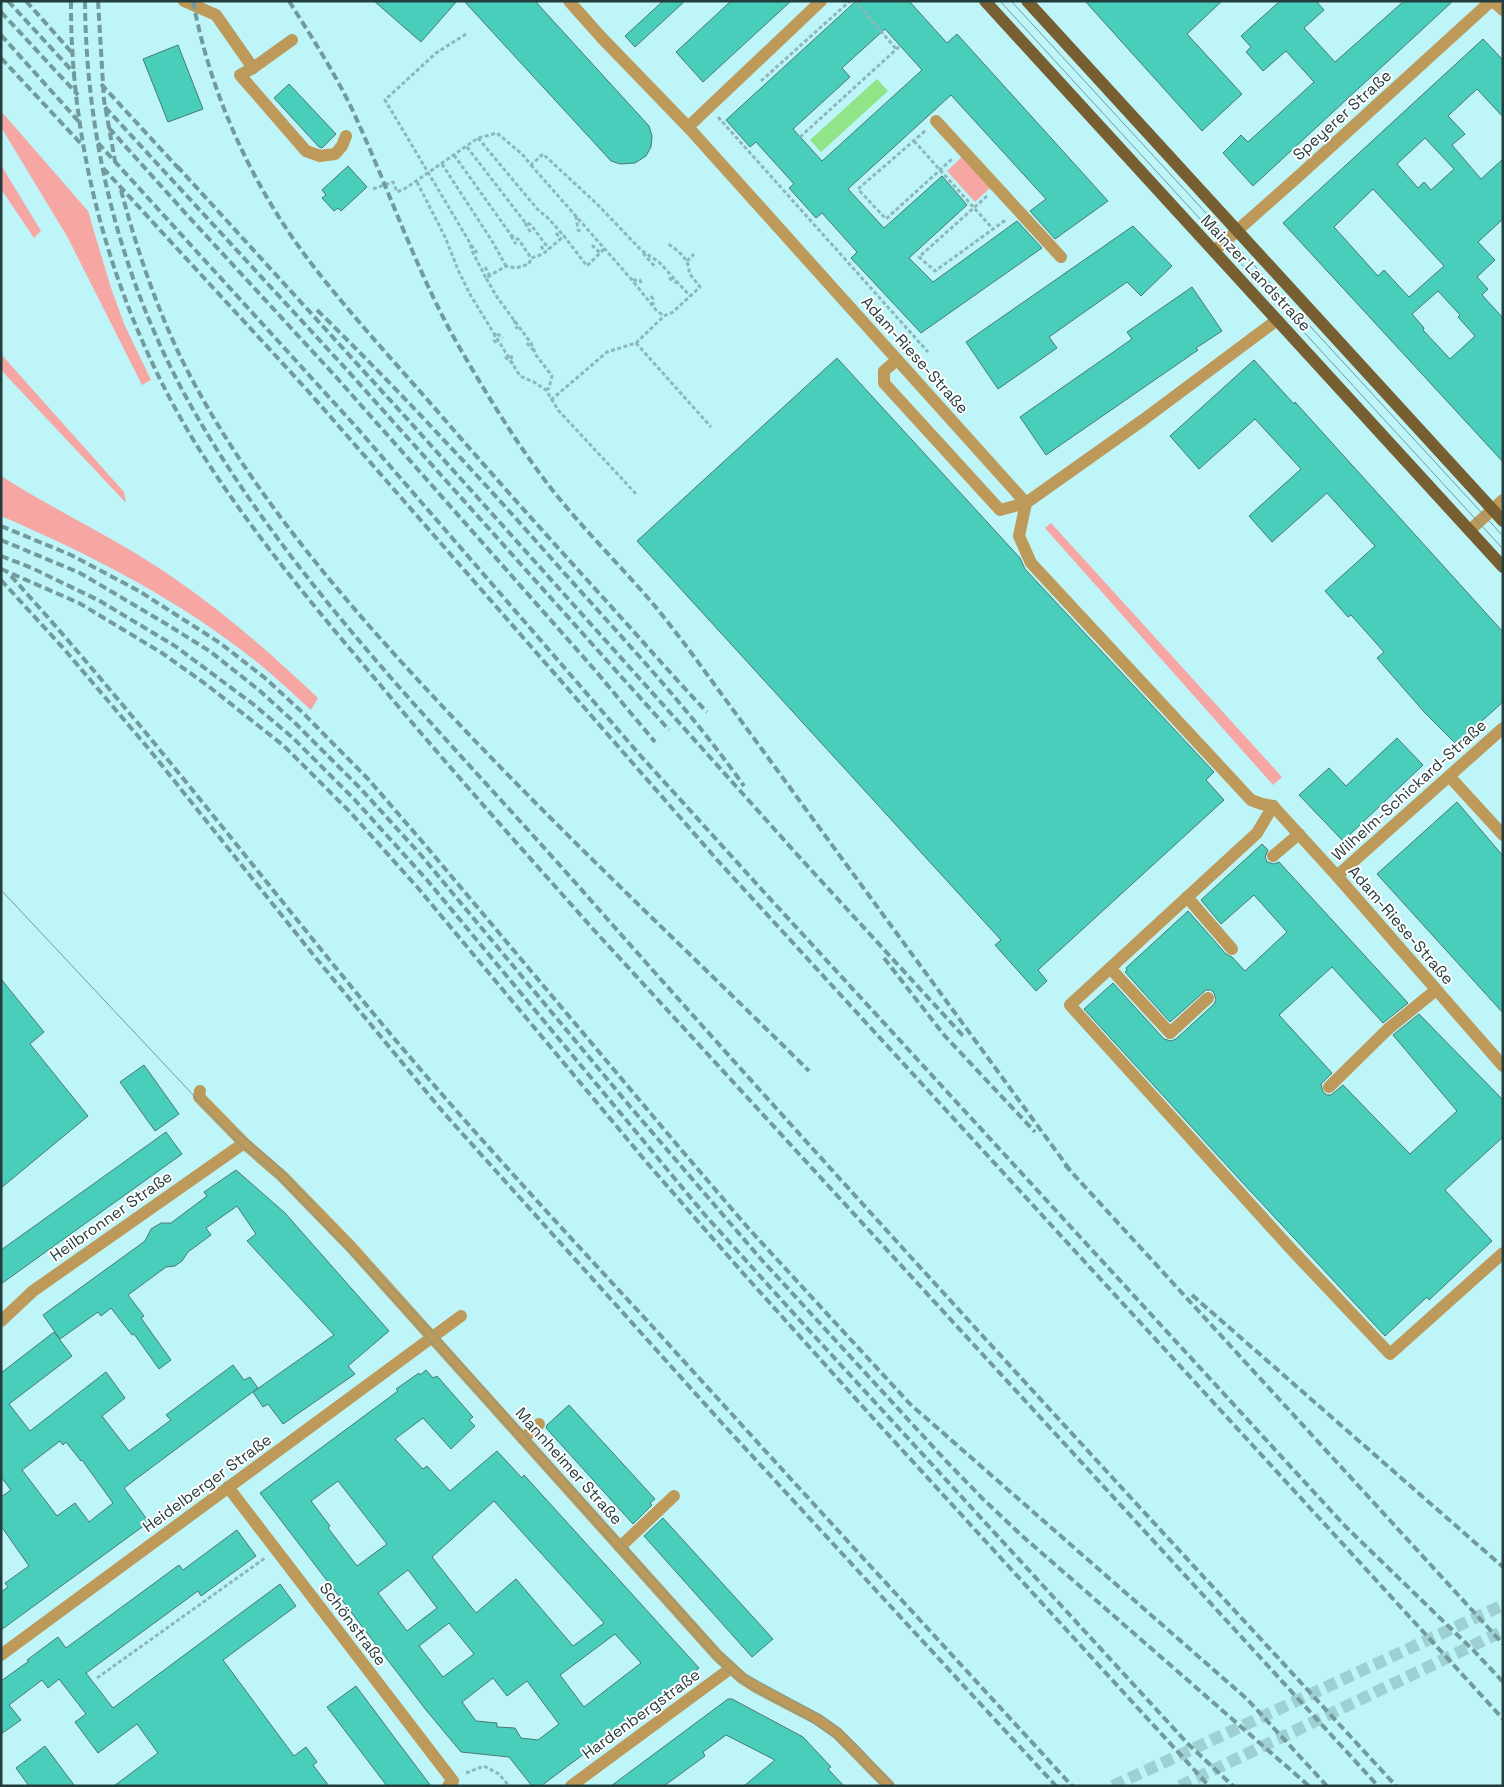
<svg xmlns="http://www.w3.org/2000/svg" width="1504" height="1787" viewBox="0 0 1504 1787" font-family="'Space Grotesk',sans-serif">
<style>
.green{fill:#f6a7a4}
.water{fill:#92e488}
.building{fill:#49cebb;stroke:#487a71;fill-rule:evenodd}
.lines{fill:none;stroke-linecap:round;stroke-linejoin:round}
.minor-tunnel{stroke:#9fd0d3;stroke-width:12;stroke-dasharray:12 6;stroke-linecap:butt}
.path{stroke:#8cb8bb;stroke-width:3;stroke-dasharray:4 2.5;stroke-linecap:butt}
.minor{stroke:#bd9a59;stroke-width:12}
.major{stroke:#785f31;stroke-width:12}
.tram{stroke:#739a9d;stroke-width:1}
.rail{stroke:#739a9d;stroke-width:4;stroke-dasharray:8 4;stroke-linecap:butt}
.labels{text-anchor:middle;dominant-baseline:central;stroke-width:4;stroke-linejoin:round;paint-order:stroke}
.street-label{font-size:16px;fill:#253c3d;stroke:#fff}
</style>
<rect width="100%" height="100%" fill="#bef5f9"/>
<!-- green -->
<g class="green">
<path d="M1,111l87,100 23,77 14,38 26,54 -9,5 -74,-147 -67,-111z"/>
<path d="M962,157l28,31 -15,14 -28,-31z"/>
<path d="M1,165l40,66 -7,7 -33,-49z"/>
<path d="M1,354l123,138 2,11 -125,-133z"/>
<path d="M1,476c58,37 121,65 177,105 51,35 95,75 140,117l-7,12c-16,-14 -31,-29 -48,-43 -78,-64 -169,-111 -262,-151z"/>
<path d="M1051,523l231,254 -9,8 -228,-257z"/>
</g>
<!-- water -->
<path class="water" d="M877,79l11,12 -67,61 -11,-12z"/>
<!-- building -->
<g class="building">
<path d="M374,1h83l-36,41z"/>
<path d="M464,1h71l114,125 3,10 -1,11 -5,9 -11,7 -15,1 -9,-3z"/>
<path d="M663,1h22l-50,46 -10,-11z"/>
<path d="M731,1h60l-88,81 -27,-30z"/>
<path d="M856,1h53l38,42 10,-9 151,167 -53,38 -25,-28 16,-12 -95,-104 -103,94 36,39 58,-52 25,29 -58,53 24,24 84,-61 25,27 -121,85 -70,-75 6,-6 -35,-39 -6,5 -27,-30 5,-4 -38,-42 -6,5 -24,-27zM885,29l37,41 -100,91 -29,-32 57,-52 -8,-9z"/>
<path d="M1085,1h137l-35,33 55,60 -40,37z"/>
<path d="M1280,1h36l8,9 -20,18 31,34 69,-61h49l-200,185 -30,-33 18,-18 7,7 66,-60 -28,-31 -23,20 -17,-19 5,-5 -10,-11z"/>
<path d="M1483,39l20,21v57l-26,-28 -29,27 17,18 -13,11 29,34 22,-20v60l-25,23 17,18 -18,17 11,12 -6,6 21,23v144l-220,-239zM1425,138l29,31 -23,21 -7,-8 -6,6 -21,-24zM1373,189l71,77 -35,31 -25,-27 -6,6 -44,-49zM1438,291l22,24 -2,2 17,19 -25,23 -27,-29 1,-2 -12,-14z"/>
<path d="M178,45l25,64 -35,13 -25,-63z"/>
<path d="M289,84l47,50 -14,14 -3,-1 -45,-49z"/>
<path d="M348,166l19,21 -26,24 -3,-3 -4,3 -12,-13 4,-3 -4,-5z"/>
<path d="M1133,226l39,40 -31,30 -14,-14 -78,55 8,11 -59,41 -32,-47z"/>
<path d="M1192,287l30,44 -26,17 2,2 -152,105 -26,-38 112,-78 -5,-7z"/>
<path d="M837,358l183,200 5,11 189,203 -8,8 18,20 -186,170 9,11 -11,10 -41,-46 6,-5 -364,-399z"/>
<path d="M1254,360l40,44 1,-2 208,230v70l-47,42 -31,-31 -48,-55 7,-6 -33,-37 -3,2 -23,-26 50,-45 -48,-53 -55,49 -23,-26 52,-47 -46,-50 -56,50 -29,-33z"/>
<path d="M1397,738l26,27 -80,76 -44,-46 30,-27 17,18z"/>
<path d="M1457,802l46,54v157l-126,-139z"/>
<path d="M1262,844l6,6 -3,7 2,5 7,2 5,-2 129,141 -25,20 -51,-56 -53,48 53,58 -11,11 2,8 4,3h4l12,-10 67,69 47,-43 -64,-76 26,-21 84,86v37l-58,53 47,51 -63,59 -2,-3 -42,39 -144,-155 -157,-172 29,-26 51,56 7,2 5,-2 38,-35 2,-4 -2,-7 -3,-3h-5l-36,32 -45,-50 2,-2 -1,-2 62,-57 38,43 6,3 13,14 42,-39 -33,-37 -33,29 -20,-24z"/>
<path d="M1,979l43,53 -14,12 58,72 -87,72z"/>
<path d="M144,1065l35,49 -24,17 -35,-49z"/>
<path d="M166,1132l16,22 -181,130v-34z"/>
<path d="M236,1170l49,43 104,118 -41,35 7,8 -72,50 -15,-20 -5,3 -10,-15 81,-57 -87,-94 9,-7 -19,-28 -31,22 5,7 -23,17 -6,9 -7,5 -9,1 -38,28 16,21 -3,2 30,42 -12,9 -25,-35 -2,1 -21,-27 -10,8 -3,-4 -38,27 -17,-24 102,-74 6,-12 10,-6h10l36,-27 -3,-4z"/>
<path d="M54,1332l18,24 -63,48 21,27 76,-59 19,26 -23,18 27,35 42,-31 -5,-5 67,-50 11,15 6,-3 8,11 -134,100 25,34 -148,108v-38l7,-5 -3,-4 24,-17 -28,-40v-29l10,-7 -10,-13v-104zM60,1441l3,4 3,-3 15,19 1,-1 31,43 -24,19 -14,-19 -18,13 -35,-46z"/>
<path d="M426,1370l7,8 4,-2 36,41 -4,3 6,6 -24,23 -28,-31 -28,21 28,30 4,-3 23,25 47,-40 25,27 2,-3 175,193 -158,118h-9l-23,-29 -48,-5 -35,-42 -166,-217 138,-102 -2,-2 23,-16 1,2zM338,1481l49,63 -30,22 -29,-38 2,-2 -19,-25zM494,1501l110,122 -31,23 -57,-67 -40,34 -44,-56zM408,1570l29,38 -30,23 -29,-38zM449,1623l25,31 -31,23 -24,-31zM615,1634l26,29 -57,44 -24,-32zM493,1678l14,18 20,-15 32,43 -21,16 -17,-2 -6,-10 -18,-1v-4l-21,-2 -14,-19z"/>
<path d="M569,1405l86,94 -5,4 2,2 -19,19 -87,-96 1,-3z"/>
<path d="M663,1518l110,121 -21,18 -108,-121z"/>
<path d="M237,1530l19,26 -55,40 -3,-5 -112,82 27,35 167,-124 16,22 -73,54 71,96 12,-9 11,15 -4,3 16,21h-215l44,-33 -21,-29 -39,29 -23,-31 11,-8 -27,-35 -11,9 -6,-8 -33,25 12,15 -20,14v-53l28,-20 -2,-1 31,-23 8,11 113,-83 4,5z"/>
<path d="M356,1686l41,55 34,45h-44l-60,-79z"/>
<path d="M728,1699h4l71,38 28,30 -3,2 16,17h-100l31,-26 -49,-25 -23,17 2,4 -41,30h-53z"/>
<path d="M45,1746l20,27 10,13h-46l-13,-18z"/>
</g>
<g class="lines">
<!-- minor-tunnel -->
<g class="minor-tunnel">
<path d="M1113,1786l390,-181"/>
<path d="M1180,1786l323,-155"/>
</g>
<!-- path -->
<g class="path">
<path d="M855,1l42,49"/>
<path d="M466,34l-30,19 -51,47 85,143 2,8 14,27"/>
<path d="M761,81l89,-80"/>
<path d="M718,117l210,235"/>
<path d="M925,131l-67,58 28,30 66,-60"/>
<path d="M800,137l100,-91"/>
<path d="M478,138l61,73 8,6 17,19"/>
<path d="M914,141l79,88"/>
<path d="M467,147l57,74 7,4 18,24"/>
<path d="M454,155l57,80 8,5 12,18"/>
<path d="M442,164l50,77 14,25"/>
<path d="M531,165l101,115 24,30 8,6"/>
<path d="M417,182l28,55 14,35 12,24 49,80 14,6 12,8 12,20 79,85"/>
<path d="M373,189l20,-7 4,10 9,-4 72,-50 19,-5 25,21 9,11 12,-11 55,51 43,45 18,12 31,34"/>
<path d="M987,196l-68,61 16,14 72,-52"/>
<path d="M576,216l2,14 3,2"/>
<path d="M525,223l6,10"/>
<path d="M556,233l5,6"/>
<path d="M511,236l5,8"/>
<path d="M471,245l6,8"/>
<path d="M592,245l8,8"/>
<path d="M541,246l4,6"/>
<path d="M643,253l13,15"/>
<path d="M687,261l7,-7"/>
<path d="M485,267l5,9"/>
<path d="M669,278l8,5"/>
<path d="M633,280h7l1,3"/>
<path d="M651,296l2,3v6"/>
<path d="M514,320l3,9"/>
<path d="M496,343l-2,-3 1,-7 6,3 2,2"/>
<path d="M527,343l6,7"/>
<path d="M636,343l75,84"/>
<path d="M505,357l7,6 -1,-10"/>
<path d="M546,390l3,-2 3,-12 -16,-21 -5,-12 -34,-46 -11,-19 20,-12 10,2 13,-4 2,-6 12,-4 21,-18 23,30 17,-17"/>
<path d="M551,400l56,-48 29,-9 28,-27 9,-4 27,-25 -11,-14c1,-14 -11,-22 -22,-30"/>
<path d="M97,1678l168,-120"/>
<path d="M466,1773l18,-7 15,8 10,12"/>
</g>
<!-- minor -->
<g class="minor">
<path d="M184,1l32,14 37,53 39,-28"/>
<path d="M569,1l32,36 87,90 338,376"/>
<path d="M1493,1l10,9"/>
<path d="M253,68l-13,7 66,76 14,5 15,-2 7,-8 4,-10"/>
<path d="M936,121l125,136"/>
<path d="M688,127l133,-126"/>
<path d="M1214,251l87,-77 190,-173"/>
<path d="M897,360l-13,11v12l116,127 26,-7 117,-83 134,-100"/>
<path d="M1026,503l-7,33 12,27 220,237 11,4 11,2"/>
<path d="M1470,530l33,-30"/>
<path d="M1450,777l53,58"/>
<path d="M1273,806l-16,27 -187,172 221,244 99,105 113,-101"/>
<path d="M1273,806l64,70 166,190"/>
<path d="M1273,856l26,-22"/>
<path d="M1337,876l166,-148"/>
<path d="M1187,897l45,52"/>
<path d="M1110,968l60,65 38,-35"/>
<path d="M1329,1087l59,-58 48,-39"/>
<path d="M200,1091l-1,6 45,46 38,33 69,71 366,408 25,23 14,9 61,32 20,14 52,53"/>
<path d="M1,1321l32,-30 211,-148"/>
<path d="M523,1439l16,-15"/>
<path d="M228,1487l225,294 -5,5"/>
<path d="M620,1547l54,-51"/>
<path d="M1,1655l460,-339"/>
<path d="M571,1786l156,-115 3,-4"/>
</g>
<!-- major -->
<g class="major">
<path d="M985,1l518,566"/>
<path d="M1027,1l476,520"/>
</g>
<!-- tram -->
<g class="tram">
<path d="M1000,1l503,548"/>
<path d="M1011,1l492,535"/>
<path d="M1,890l239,255 26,20 87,90 374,416c27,23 59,34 88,53 27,16 47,39 67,62"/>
<path d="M233,1128l44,37 38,40"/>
<path d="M366,1260l70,75 284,317 25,22 75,41 20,14 18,17 36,40"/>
</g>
<!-- rail -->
<g class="rail">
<path d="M8,1l67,73"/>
<path d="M26,1l48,54"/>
<path d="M71,1c-1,151 43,306 120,435 53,87 120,167 186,245 70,84 143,166 216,248l785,857"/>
<path d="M85,1c1,144 38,287 110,412 101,176 251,323 385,475 267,303 542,600 816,898"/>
<path d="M98,1l6,99 11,61"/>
<path d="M193,1c18,96 61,189 121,266 41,53 87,102 131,153 56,65 114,129 172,193 30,33 59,67 90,99"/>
<path d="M289,1c22,35 44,69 62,106 37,79 64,162 107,238 28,48 58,98 92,142 32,41 70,78 104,118 11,13 22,28 33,42l383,523"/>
<path d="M1,12l77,83"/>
<path d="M1,35l80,89"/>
<path d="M1,58l83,89"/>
<path d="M101,84l80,87"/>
<path d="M105,107l242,263 322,360"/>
<path d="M109,128l79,88 149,162 257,291 61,73"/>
<path d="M98,143l260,286 281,325 124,137 582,635 129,125 29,31"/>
<path d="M177,166l233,256 392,438 163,178"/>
<path d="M103,168l205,223 411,471 784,857"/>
<path d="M121,190c15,57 34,113 59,166 61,124 156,236 250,337 121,131 252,252 379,378"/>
<path d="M317,310c87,85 169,174 249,265 62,69 125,136 178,211"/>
<path d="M1,526l70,29 68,36 81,52 45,35 38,35 66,67 57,66 252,300 71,83 161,175 337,295 80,87"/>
<path d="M1,540l79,33 88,52 43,27 49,39 34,31 66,66 60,66 213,256 127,148 187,204 35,36 38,36 289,252"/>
<path d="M1,556l31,12 68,33 75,45 78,58 40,34 61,61 73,81 278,335 91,101 392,428 45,42"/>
<path d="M1,569l78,34 83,50 45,32 77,61 67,67 67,75 230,276 94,108 131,146 336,368"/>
<path d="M11,576c136,150 257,312 387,467 82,97 168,190 254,283 139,154 280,307 420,460"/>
<path d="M1,580l63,69 84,99 167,209 128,155 278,310 335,364"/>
<path d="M884,958l60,77 91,97"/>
<path d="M1065,1165l438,479"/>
<path d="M1192,1295l311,272"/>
</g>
</g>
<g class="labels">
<!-- street labels -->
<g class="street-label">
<text transform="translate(1342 115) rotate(-42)">Speyerer Straße</text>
<text transform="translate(1256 273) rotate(47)">Mainzer Landstraße</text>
<text transform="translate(915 355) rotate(48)">Adam-Riese-Straße</text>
<text transform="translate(1409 790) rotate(-42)">Wilhelm-Schickard-Straße</text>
<text transform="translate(1401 925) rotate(49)">Adam-Riese-Straße</text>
<text transform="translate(111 1216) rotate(-35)">Heilbronner Straße</text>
<text transform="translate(569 1466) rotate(48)">Mannheimer Straße</text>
<text transform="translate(207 1483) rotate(-36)">Heidelberger Straße</text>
<text transform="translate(353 1624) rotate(53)">Schönstraße</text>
<text transform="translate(641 1714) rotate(-36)">Hardenbergstraße</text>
</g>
</g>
<!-- border -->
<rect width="1504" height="1787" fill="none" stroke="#253c3d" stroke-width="5"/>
</svg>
